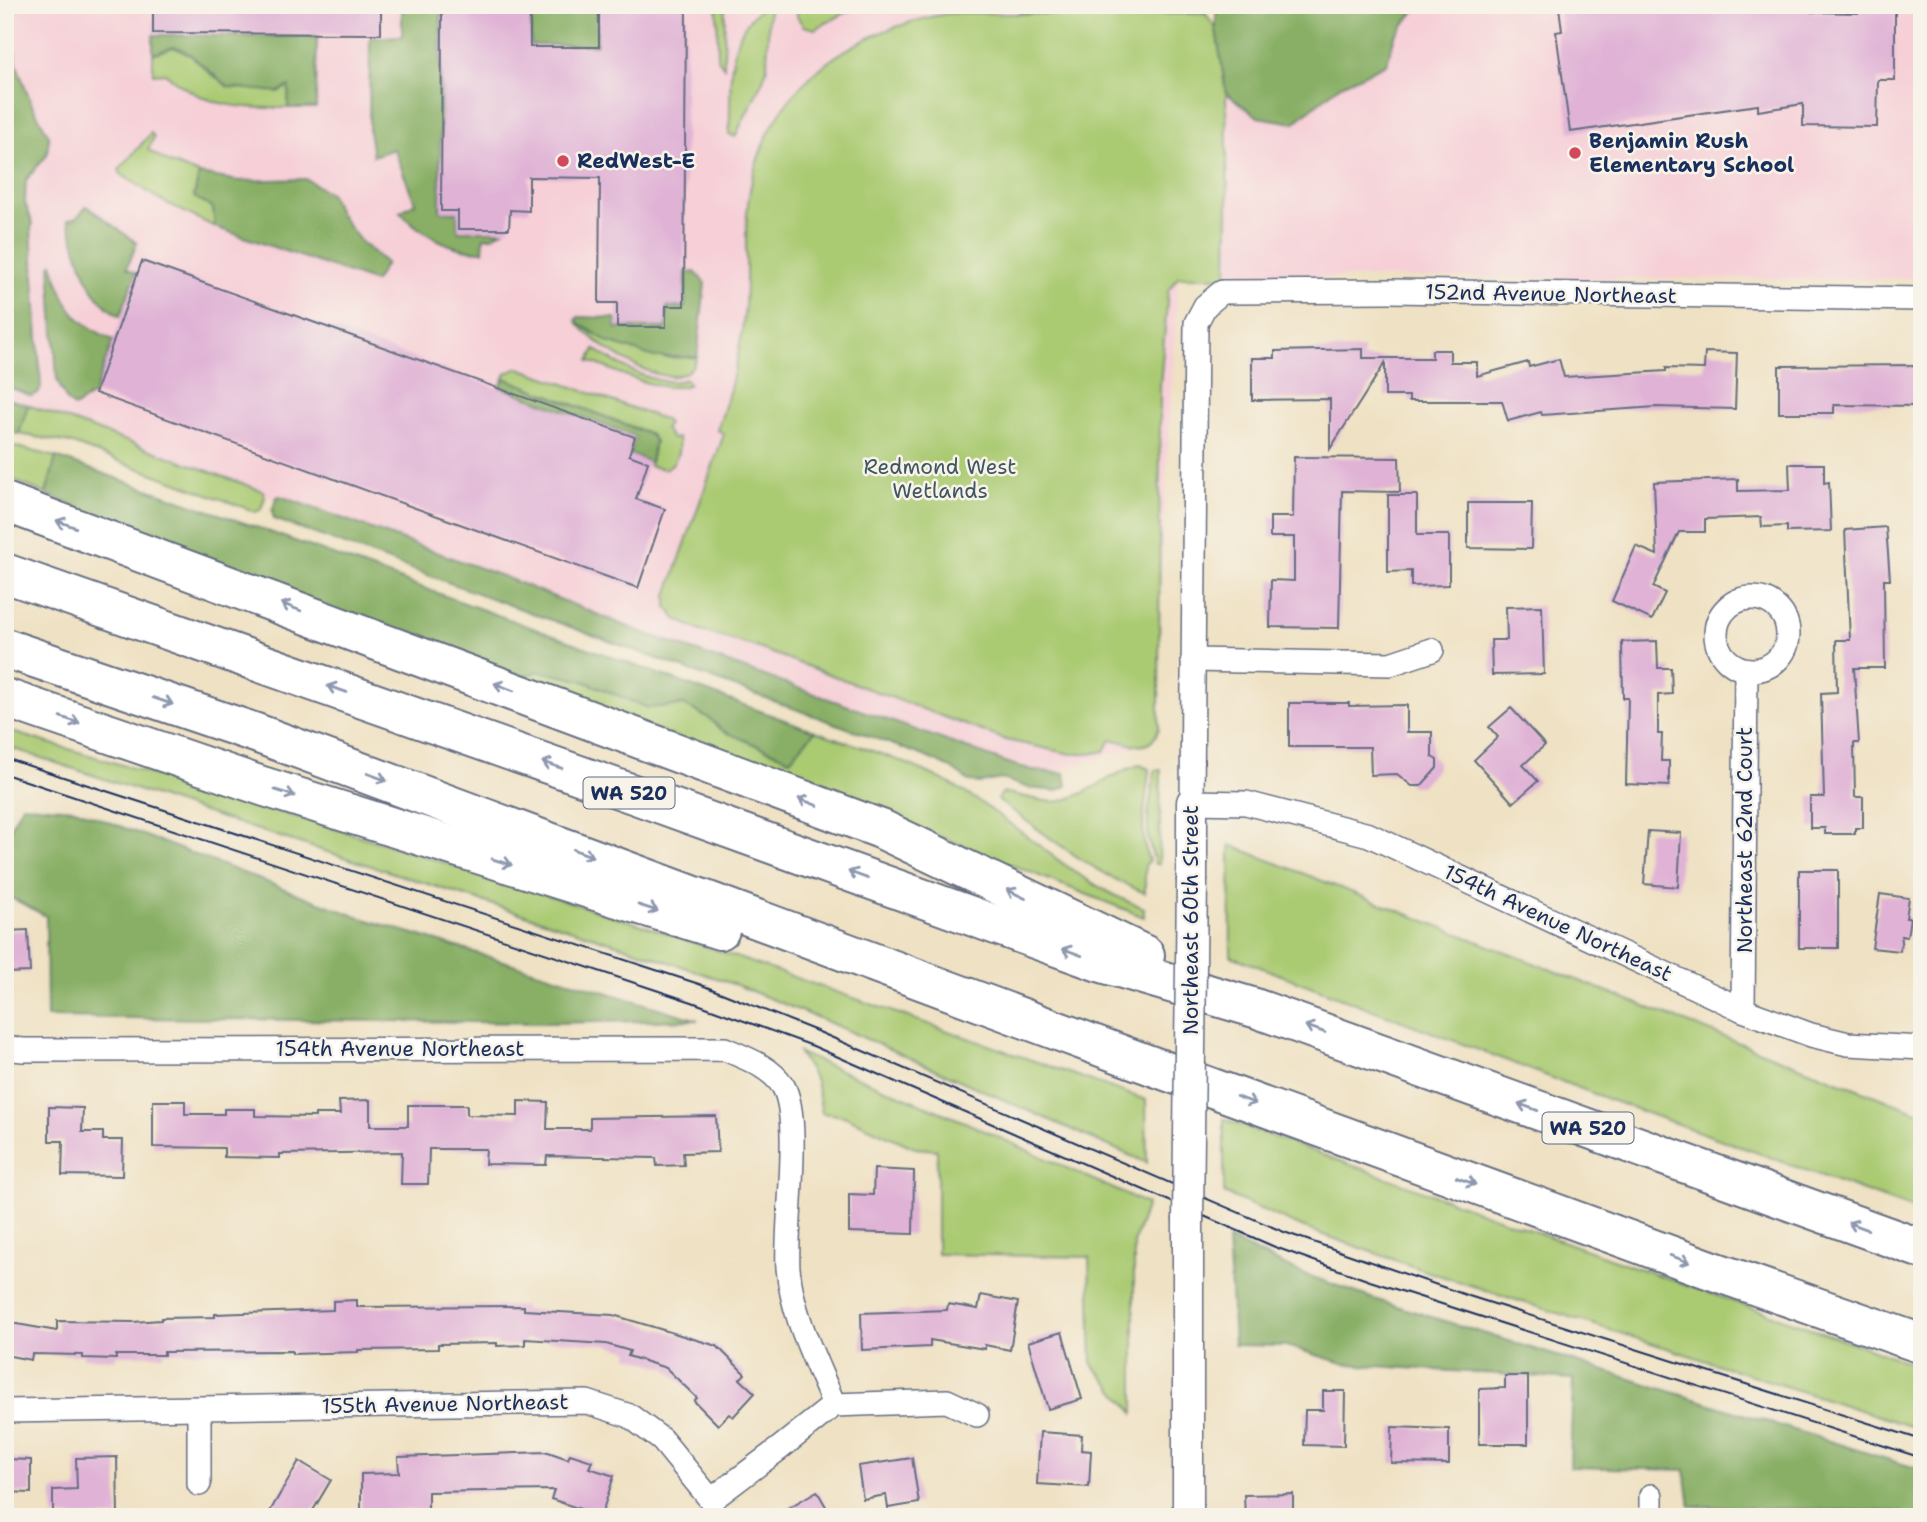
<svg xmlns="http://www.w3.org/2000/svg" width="1927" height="1522" viewBox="0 0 1927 1522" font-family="'Shantell Sans',sans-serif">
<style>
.built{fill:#f6cfd7}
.green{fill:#abcb73;stroke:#637d68;stroke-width:2}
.forest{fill:#88af65;stroke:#526f62;stroke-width:2}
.building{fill:#e0b3d6}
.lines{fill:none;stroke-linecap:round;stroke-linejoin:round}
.minor-casing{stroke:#656d81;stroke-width:26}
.tertiary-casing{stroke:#656d81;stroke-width:33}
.motorway-casing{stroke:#656d81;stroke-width:42}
.minor{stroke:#fff;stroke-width:23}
.tertiary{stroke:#fff;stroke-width:30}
.motorway{stroke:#fff;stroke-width:38}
.tram{stroke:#1b2f5e;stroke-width:2}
.tertiary-bridge-casing{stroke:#656d81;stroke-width:33;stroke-linecap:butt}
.tertiary-bridge{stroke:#fff;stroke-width:30}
.oneway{stroke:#8d97ae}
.poi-dot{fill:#d1495b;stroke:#f7f3e8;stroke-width:2.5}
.labels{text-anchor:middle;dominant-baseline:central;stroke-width:5;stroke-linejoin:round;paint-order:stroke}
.shield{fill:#f7f3e8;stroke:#5d6a87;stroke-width:2}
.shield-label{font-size:19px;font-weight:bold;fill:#1b2f5e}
.poi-label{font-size:21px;font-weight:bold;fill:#1b2f5e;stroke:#f7f3e8;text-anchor:start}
.street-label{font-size:21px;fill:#1b2f5e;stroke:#f7f3e8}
.park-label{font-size:21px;fill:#3f5663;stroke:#f7f3e8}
</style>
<rect width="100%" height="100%" fill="#f7f3e8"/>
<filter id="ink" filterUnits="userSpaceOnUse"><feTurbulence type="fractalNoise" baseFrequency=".0143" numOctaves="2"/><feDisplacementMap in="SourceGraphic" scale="14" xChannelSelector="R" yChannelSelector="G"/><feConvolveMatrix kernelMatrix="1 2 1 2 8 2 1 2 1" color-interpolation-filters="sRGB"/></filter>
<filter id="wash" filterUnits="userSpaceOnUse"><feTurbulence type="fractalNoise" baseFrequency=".00686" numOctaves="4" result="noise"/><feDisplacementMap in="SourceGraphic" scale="28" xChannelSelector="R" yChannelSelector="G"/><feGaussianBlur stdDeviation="1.57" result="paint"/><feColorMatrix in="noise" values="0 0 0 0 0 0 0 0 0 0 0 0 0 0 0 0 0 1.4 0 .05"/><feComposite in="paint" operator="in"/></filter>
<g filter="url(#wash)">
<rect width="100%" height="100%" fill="#efe1c3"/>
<!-- built -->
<g class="built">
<path d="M5,5h1173v272l-27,465 -117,35 -1029,-377z"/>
<path d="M1216,5h706v272l-46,2 -649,-2 1,-64 -2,-120 -10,-64z"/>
</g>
<!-- green -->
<g class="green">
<path d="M717,5h8l-1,62 -6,-8z"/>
<path d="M766,5h3l-2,63 -4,12 -28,57 -6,-3c4,-45 -8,-100 37,-129z"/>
<path d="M797,5h63l-45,24 -12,-3 -6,-10z"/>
<path d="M1206,14l10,15 10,64 2,120 -1,64h-49l-10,14 -8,95 -1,342c-8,27 -27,16 -48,11l-7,12 -14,3h-19l-65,-14 -253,-94 -52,-15 -25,-12 -9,-12v-12l57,-161 -7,-4c14,-39 24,-82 28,-124 3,-38 -2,-78 5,-116 19,-100 90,-153 185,-174 26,-6 58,-2 85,-2 62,0 124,0 186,0z"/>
<path d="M173,47l19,9 23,22 74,8 -1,22c-50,0 -83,0 -123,-35l-12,1v-20z"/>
<path d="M151,133l3,4 -6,13 22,13 29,11 -5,22 19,12 2,19 -55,-27 -39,-26 -2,-4z"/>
<path d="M576,321l15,11 75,26 31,-1c-3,9 -9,16 -18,18 -26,8 -89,-33 -103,-54z"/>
<path d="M595,349c21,15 65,41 91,30l3,5c-25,12 -75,-14 -100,-23z"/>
<path d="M519,368l144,51 5,4 -3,6 7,10 6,-1c2,13 -1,25 -13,31l-16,-3 6,-25 -6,-8 -145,-55 2,-5z"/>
<path d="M28,405l235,86 2,6 -4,12 -5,3 -186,-69 -51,-9z"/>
<path d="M5,444l51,13 -10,37 -41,-18z"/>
<path d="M539,671l42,9 67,28 36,-3 25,13 14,13 67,28 25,-28c50,18 104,33 149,61 63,38 108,90 180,116v9l-239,-94 -387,-145z"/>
<path d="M5,730l355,106 307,97 479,167 1,63 -319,-141 -89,-36 -113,-39 -374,-119 -247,-82z"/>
<path d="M1140,765l9,4c-2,31 -12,62 0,92l-4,4v28c-55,-22 -100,-59 -147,-93l3,-7c20,0 39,11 59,8 29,-6 56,-31 80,-36z"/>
<path d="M1155,770h6l-2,94h-4l-7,-26v-23z"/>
<path d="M1230,845l692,269v98l-317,-114 -374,-142z"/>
<path d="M799,1053l168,70 180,81 -13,38v171l-42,-49 -3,-107 -152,-3v-104l-22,-2 -71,-32 -22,-3 -6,-32z"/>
<path d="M1224,1119l371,134 327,114v63l-496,-159 -122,-43 -80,-35z"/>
</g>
<!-- forest -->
<g class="forest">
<path d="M5,5l12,60 14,38 18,33 -2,19 -21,25 -1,23 8,21 -2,4 10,159 -2,5 -7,4 -27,-10z"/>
<path d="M402,5h39l-1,206 17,1 1,19h44l-10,6h-8l-1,14c-30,1 -63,-18 -83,-39l15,-9 -21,-54 -21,7 -4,-25 1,-93 32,-2z"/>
<rect x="531" y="5" width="66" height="40"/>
<path d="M1037,5h169v9h-188z"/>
<path d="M1216,5h203l-24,31 -9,28 -47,22 -45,37 -36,-6 -32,-24 -10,-64z"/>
<path d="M153,35l164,2 -1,71h-28l1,-22 -11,6 -50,-5 -36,-31 -13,-8 -6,-1 -20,7z"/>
<path d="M199,174l40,7 67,-2 24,15 11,22 20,26 25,21 -11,19 -160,-55 -2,-19 -19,-11z"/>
<path d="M87,206l50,37 -10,25 9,5 -16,43c-34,-18 -41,-61 -52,-96l9,-3z"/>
<path d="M52,264c14,41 19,57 61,76l-19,54 -20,13 -7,-6 -10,-21 -7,-114z"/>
<path d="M686,272h9l10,11 -8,74h-43l-46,-15 -32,-21 2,-4 37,1 1,10h50l1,-21h18z"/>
<path d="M504,378l145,56 6,7 -5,21 -20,-8 5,-17 -135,-50z"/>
<path d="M5,398l23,7 -9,29 -14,-3z"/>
<path d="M56,457l203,71 556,203 -25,28 -67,-28 -14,-13 -25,-13 -36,3 -67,-28 -42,-9 -21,7 -251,-89 -221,-95z"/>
<path d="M280,496l222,80 134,54 375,134 25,7 29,2 2,13 -10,5 -28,-3 -27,-9 -23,4 -10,-2 -18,-13 -27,-12 -650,-237 -2,-8 5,-14z"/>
<path d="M22,805l53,4 286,109 337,102 -152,3 -499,-6 -1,-101 -40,-21 -1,-5v-52z"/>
<path d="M1228,1239l71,33 75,27 548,171v47h-15l-5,-5 -212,-6 -5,-36 -115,-3 3,-88 -227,-15 -60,-18 -52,-1z"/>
</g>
<g id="blocks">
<!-- building -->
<g class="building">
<path d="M153,5h228v29l-228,-1z"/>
<path d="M442,5h88v42h69v-42h87l-2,301h-18v21h-49v-24h-18l1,-125 -71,-1v34l-19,-1 -1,19h-51v-18h-17z"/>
<path d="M1573,5h238v7l47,1 7,-5h30v72h-17l-1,47 -74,-1v-22l-45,7v-6l-188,27 -14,-100 6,-1 -3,-24z"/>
<path d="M142,261l493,176 -6,18 19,7 -12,37 29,10 -27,79 -543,-195z"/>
<path d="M1363,349v9h69v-8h18v12h27v14l51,-14 1,5 30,-8 5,18 102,-6v-3l38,1 1,-17 32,1 -2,56 -79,-2 -114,8 -1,-3 -33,9 -6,-20h-93v-5h-24v-33l-55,86v-50l-78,1v-42h23v-7z"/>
<path d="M1922,365v41l-88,-1v8h-55v-47z"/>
<path d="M1294,457l105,1 1,34 -58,-1 -3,137 -69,-1 1,-47 23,1v-44h-24v-20h23z"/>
<path d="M1789,464h35v19l5,-1 2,49 -44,1v-6l-25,1 -1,-10 -56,2v13h-26l-26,55 12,6 -13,27 -40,-19 24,-55 21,9 -3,-73 84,-3v12l52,-1z"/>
<path d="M1388,495h29v40h32v50l-38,1v-15l-23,1z"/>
<path d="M1468,503h64l-1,46 -63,-1z"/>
<path d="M1886,527l4,53h-6l1,88h-31l5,75h-5l1,54h8v31h-8v6h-30v-6h-15v-31h14l-3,-104 16,-1 -1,-52h14l-5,-110z"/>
<path d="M1542,606l2,68 -52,1 -1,-35h16l-1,-33z"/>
<path d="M1657,641l1,27h13l1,26 -14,1v39h4l-1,27h8v25l-43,-2 2,-86h-5l-1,-56z"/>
<path d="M1289,703h60v3l58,-1v27h25v25l5,3v8l-16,18h-9l-15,-12 -26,1 -1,-28h-81z"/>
<path d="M1511,708l34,37 -22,20 15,16 -25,22 -39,-43 24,-23 -9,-10z"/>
<path d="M1648,831l33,2 -3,54 -34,-3z"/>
<rect x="1799" y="870" width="39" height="78"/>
<path d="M1880,894l29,4 -3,20h4l-3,19 -5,-1 -2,15 -28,-3z"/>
<path d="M28,930l2,42 -25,1v-42z"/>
<path d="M370,1100v26h38v-21h59v10l51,1v-15l30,1 -1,27h43v-11l126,-2 2,36 -35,1 1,12 -27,1 -1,-8 -109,-2 -1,9 -61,-1 1,-15h-57l-1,35h-27l1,-32 -122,2v4l-56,-1v-9l-71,-1v-46h32v13h39v-5h31v7l60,1v-3h25l-1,-13z"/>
<path d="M49,1107l34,1 -1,24h21v8h20l-1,36 -60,-1 1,-34h-14z"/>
<path d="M874,1169l40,2 -1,63 -64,-2v-38l24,1z"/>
<path d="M981,1295l37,7 -8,48 -25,-5v4l-55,-9v7l-68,3 -1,-37 86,-3 1,-6 30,5z"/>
<path d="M357,1300v7l167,-1v4l89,5 104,31 28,28 -5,5 15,14 -22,24 -4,-3 -11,11 -24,-24 3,-3 -31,-30 -38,-12 2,-5 -24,-7 -81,-5v6l-28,1v-3l-59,1v5l-80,1v2l-66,2v-3l-128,1v3h-48v4l-33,-1v-3l-51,-1 -1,6 -26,-5v-33l52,9v-10l76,1 28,-2v-2l54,-1v-3l118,-4v-9z"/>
<path d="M1062,1332l20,67 -34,10 -20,-67z"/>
<path d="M1505,1376h23v68h-49v-55l26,-1z"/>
<path d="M1323,1391h22l-1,55 -40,-1 1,-35h18z"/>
<path d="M1392,1427l57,2v35l-58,-1z"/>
<path d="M1040,1432l42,3 -1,15 10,1 -2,36 -52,-3z"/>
<path d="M548,1452l20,7 2,-5 22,7 -3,7 25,8 -13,40 -50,-17 3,-9 -126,2v18l-67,1v-37l38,-1 -1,-16z"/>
<path d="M117,1457l1,60h-65v-27l24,-1 -1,-31z"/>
<path d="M912,1458l7,45 -31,5 -2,-13 -23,4 -5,-33z"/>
<path d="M5,1459l26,1v33l-26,-1z"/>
<path d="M299,1461l32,19 -19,32 -43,1z"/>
<path d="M817,1491l15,26h-59z"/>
<path d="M1293,1494v23h-48l-1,-22z"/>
</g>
</g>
</g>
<g filter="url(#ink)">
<use href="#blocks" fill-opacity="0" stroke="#656d81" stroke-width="2"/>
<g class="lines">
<!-- minor casing -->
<g class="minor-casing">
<g id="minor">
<path d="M1922,299l-532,-8 -168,1 -17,14 -9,17 -4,479 54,1 123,32 374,175 68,25 37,9 74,4"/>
<circle cx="1752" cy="634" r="36"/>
<path d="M1193,660l197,4 42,-14"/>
<path d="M1743,1010l3,-340"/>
<path d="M5,1048l18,2 702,-1c20,9 45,17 58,37 19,32 2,139 5,182 4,48 28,93 46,137"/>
<path d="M199,1409v75"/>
<path d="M5,1411l582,-9 43,14 32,24 49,60 69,-52 54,-43 113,-4 30,14"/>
<path d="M1651,1496v21"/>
</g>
</g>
<!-- tertiary casing -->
<g class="tertiary-casing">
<g id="tertiary">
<path d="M1192,802v77"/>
<path d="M1188,1517v-296"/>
</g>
</g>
<!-- motorway casing -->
<g class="motorway-casing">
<g id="motorway">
<path d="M5,502l876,327 264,126"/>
<path d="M5,573l631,222 460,166 159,47 667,241"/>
<path d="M5,648l251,85 880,327 572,209 214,75"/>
<path d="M5,698l257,88 458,144"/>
</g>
</g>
<!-- minor -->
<use href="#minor" class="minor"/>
<!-- tertiary -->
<use href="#tertiary" class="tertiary"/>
<!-- motorway -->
<use href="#motorway" class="motorway"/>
<!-- tram -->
<g class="tram">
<path d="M5,758l694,226 120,48 465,200 185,64 453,144"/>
<path d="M5,774l687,228 121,44 462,201 95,34 552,177"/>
</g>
<!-- tertiary-bridge casing -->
<g class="tertiary-bridge-casing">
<path id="tertiary-bridge" d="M1188,1221l4,-342"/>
</g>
<!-- tertiary-bridge -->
<use href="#tertiary-bridge" class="tertiary-bridge"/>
</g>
<!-- one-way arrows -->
<defs><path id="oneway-shaft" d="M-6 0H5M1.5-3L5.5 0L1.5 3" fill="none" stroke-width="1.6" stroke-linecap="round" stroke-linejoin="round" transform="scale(1.75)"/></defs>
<g class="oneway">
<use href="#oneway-shaft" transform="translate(66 524) rotate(-160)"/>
<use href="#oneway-shaft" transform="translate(291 607) rotate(-159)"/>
<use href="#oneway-shaft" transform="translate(504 687) rotate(-159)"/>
<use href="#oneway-shaft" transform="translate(337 689) rotate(-161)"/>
<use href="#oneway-shaft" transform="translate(163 701) rotate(19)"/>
<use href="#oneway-shaft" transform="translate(70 720) rotate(19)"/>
<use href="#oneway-shaft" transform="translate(552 765) rotate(-161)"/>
<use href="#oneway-shaft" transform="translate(377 777) rotate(20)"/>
<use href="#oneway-shaft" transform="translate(285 793) rotate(17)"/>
<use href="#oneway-shaft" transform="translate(808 802) rotate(-159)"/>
<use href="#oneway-shaft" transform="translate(583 853) rotate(20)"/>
<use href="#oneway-shaft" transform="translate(502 862) rotate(17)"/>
<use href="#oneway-shaft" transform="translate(858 875) rotate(-160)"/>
<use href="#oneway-shaft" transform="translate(1016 894) rotate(-154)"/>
<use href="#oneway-shaft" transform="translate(648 908) rotate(17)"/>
<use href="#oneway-shaft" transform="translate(1072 952) rotate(-160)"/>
<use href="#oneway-shaft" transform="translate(1315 1029) rotate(-160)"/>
<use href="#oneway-shaft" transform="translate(1246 1100) rotate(20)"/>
<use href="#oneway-shaft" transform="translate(1528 1107) rotate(-160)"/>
<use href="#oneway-shaft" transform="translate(1466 1181) rotate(20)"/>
<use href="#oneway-shaft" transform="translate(1858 1226) rotate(-160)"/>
<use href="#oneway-shaft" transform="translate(1680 1259) rotate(20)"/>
</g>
</g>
<!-- markers -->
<g class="poi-dot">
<circle cx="1575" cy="153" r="7"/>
<circle cx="563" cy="161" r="7"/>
</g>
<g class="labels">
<!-- shield labels -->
<g class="shield">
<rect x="583.5" y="777.5" width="91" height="31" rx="5"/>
<rect x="1542.5" y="1112.5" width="91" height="31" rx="5"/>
</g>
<g class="shield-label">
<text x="629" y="793">WA 520</text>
<text x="1588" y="1128">WA 520</text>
</g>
<!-- poi labels -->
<g class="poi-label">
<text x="1589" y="141">Benjamin Rush<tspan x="1589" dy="24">Elementary School</tspan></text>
<text x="577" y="161">RedWest-E</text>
</g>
<!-- street labels -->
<g class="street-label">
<text transform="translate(1551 294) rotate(1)">152nd Avenue Northeast</text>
<text transform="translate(1745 840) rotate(-90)">Northeast 62nd Court</text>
<text transform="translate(1191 920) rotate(-90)">Northeast 60th Street</text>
<text transform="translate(1558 923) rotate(25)">154th Avenue Northeast</text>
<text x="400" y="1049">154th Avenue Northeast</text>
<text transform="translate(445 1404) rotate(-1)">155th Avenue Northeast</text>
</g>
<!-- park labels -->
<g class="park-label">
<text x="940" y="467">Redmond West<tspan x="940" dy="24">Wetlands</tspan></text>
</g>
</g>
<!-- margin -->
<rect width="1927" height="1522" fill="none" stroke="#f7f3e8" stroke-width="28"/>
</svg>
